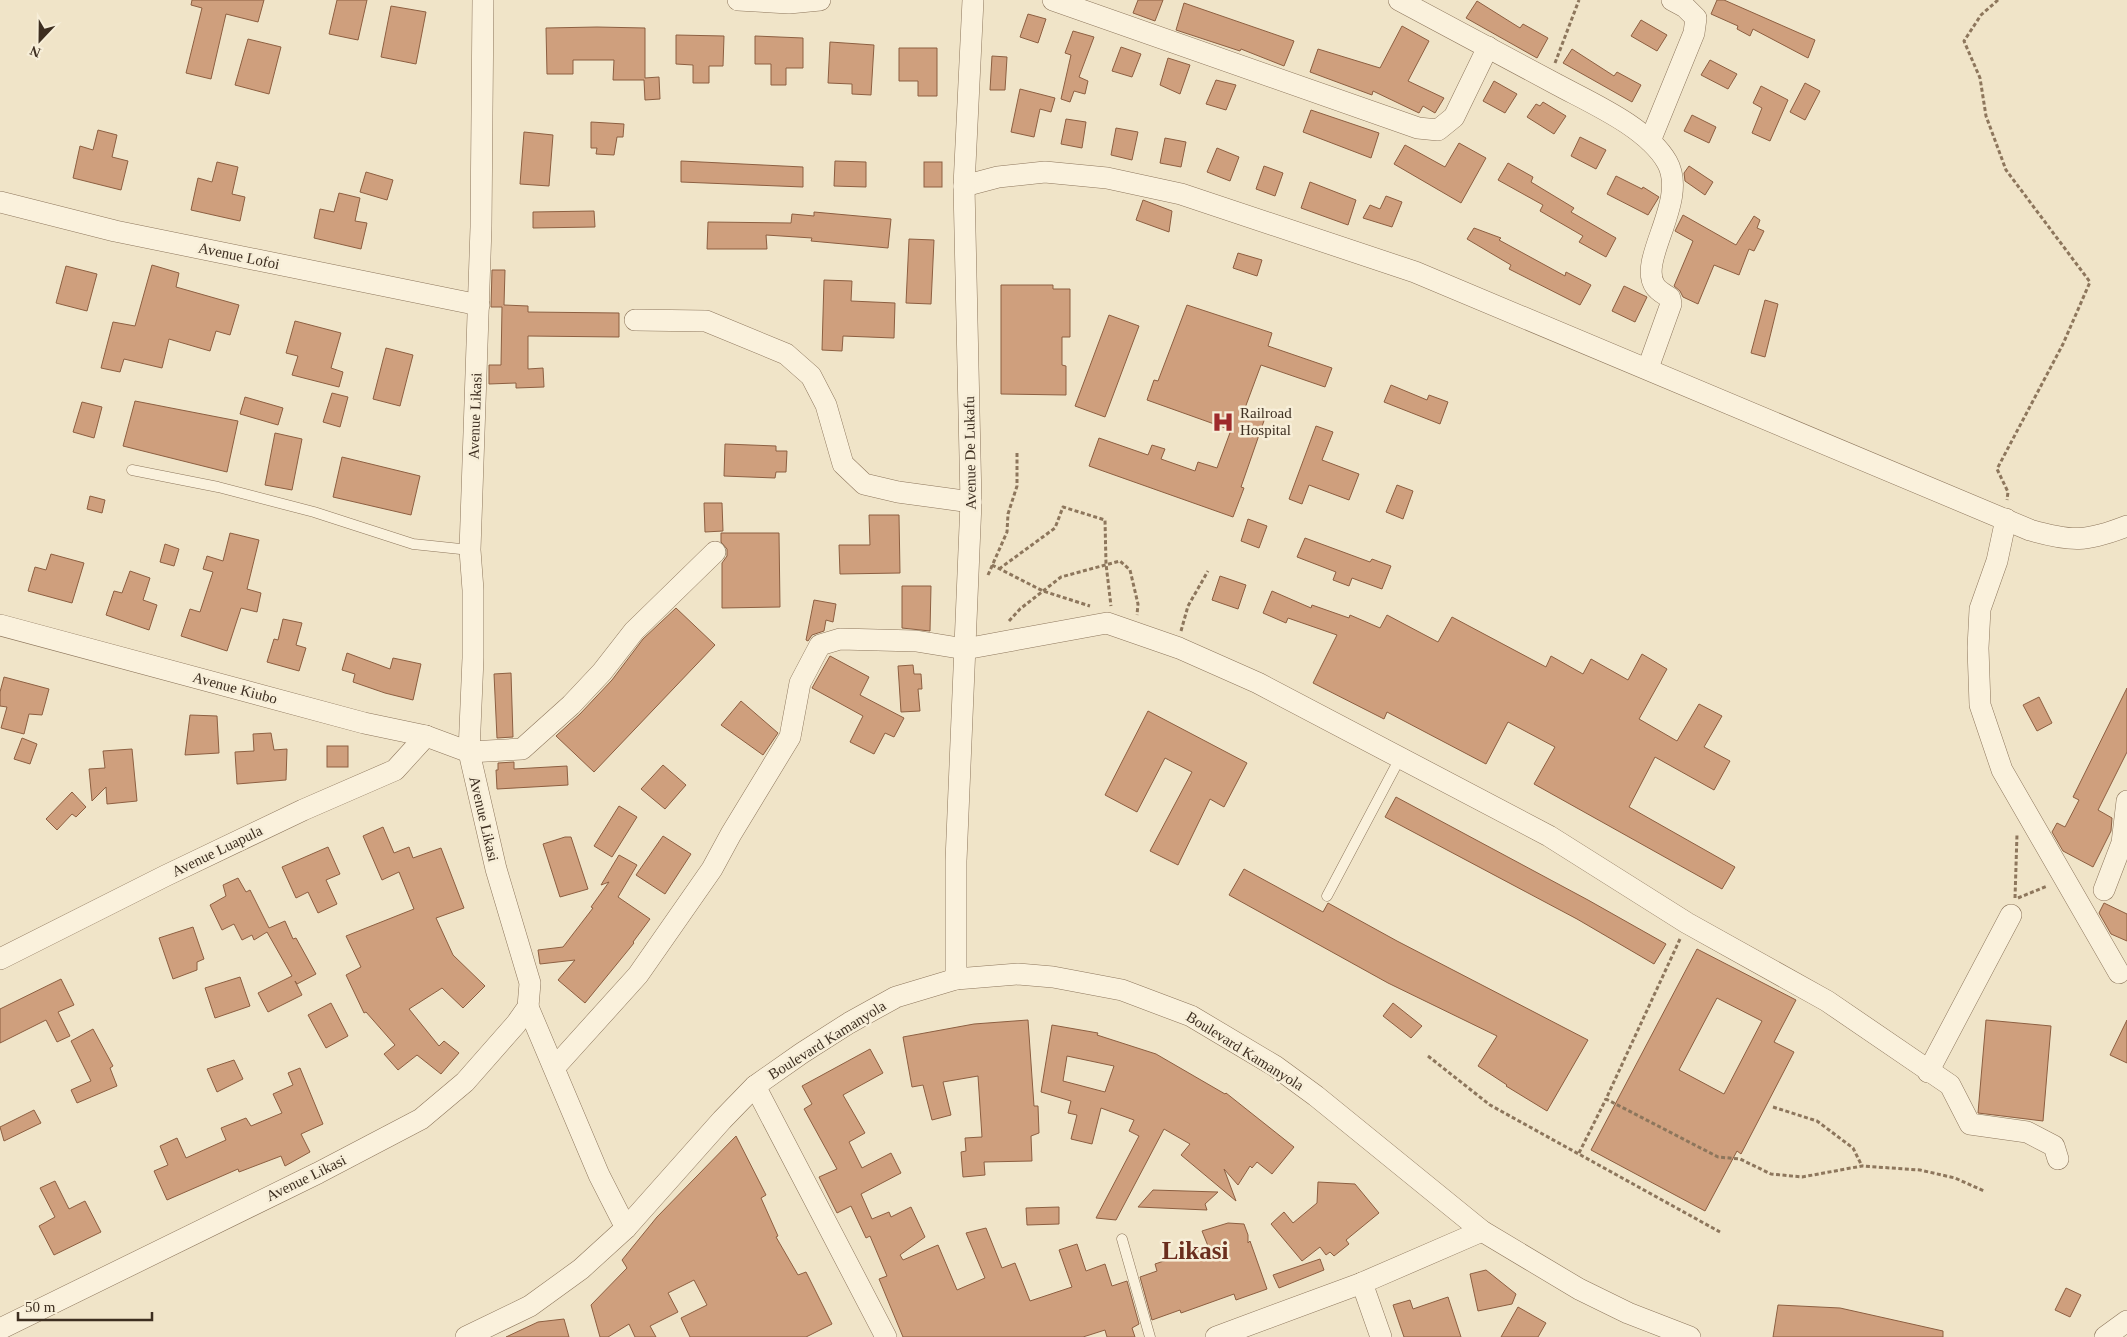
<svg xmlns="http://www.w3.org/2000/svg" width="2127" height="1337" viewBox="0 0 2127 1337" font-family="Georgia,serif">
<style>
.building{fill:#cf9f7d;stroke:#8d5f41;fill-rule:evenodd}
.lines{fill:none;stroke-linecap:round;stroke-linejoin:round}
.lane-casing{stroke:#8d765c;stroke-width:11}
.street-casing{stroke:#8d765c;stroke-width:22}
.path{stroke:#8d765c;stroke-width:3;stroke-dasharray:4 2.5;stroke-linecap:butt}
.lane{stroke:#faf1dc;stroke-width:10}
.street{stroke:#faf1dc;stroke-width:21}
.labels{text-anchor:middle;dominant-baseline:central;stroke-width:5;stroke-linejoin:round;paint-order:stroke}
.street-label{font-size:15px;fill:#3d2e20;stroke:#f7eed8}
.poi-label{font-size:15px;fill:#3d2e20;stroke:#f7eed8;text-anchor:start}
.town-label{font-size:25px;font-weight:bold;fill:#6b2e1e;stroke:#f7eed8}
</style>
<rect width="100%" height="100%" fill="#f0e4c8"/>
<!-- building -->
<g class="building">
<path d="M192,0h72l-6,22 -32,-8 -15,65 -25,-6 16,-65 -11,-3z"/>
<path d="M337,0h30l-9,40 -29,-6z"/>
<path d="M1138,0h25l-8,21 -22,-8z"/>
<path d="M1717,0h7l91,40 -7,18 -55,-29 -3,7 -13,-7 1,-3 -27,-12z"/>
<path d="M1477,1l43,27 3,-4 25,14 -11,20 -71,-40z"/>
<path d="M1184,3l110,38 -10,25 -43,-17 -1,2 -64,-21z"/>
<path d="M391,6l35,6 -10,52 -35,-7z"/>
<path d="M1028,14l18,5 -8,24 -18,-6z"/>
<path d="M1641,20l26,15 -10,16 -26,-15z"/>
<path d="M1402,26l27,15 -21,40 36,17 -9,15 -12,-7 -4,7 -46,-22 -1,4 -62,-23 8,-23 62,19z"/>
<path d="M597,27l48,1v50l14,-1 1,22 -15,1 -1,-20h-31l1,-20h-41v14h-26l-1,-46z"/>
<path d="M1073,31l21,6 -15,40 9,4 -3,13 -11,-3 -4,11 -9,-3 10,-44 -6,-2z"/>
<path d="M676,35l48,1 -1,30h-14v17h-16v-18l-17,-1z"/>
<path d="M755,36l48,2v30h-17v17h-15v-21h-16z"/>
<path d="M248,39l33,8 -12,47 -34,-9z"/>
<path d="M830,42l44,3 -3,50 -19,-1v-10l-24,-1z"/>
<path d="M1121,47l20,7 -9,23 -20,-6z"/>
<path d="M899,48h38v48h-19v-15h-19z"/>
<path d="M1572,49l42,27 3,-4 24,13 -9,17 -69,-39z"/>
<path d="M992,56l15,1 -2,33h-15z"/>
<path d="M1168,58l22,7 -10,29 -20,-9z"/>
<path d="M1710,60l27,14 -9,15 -27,-14z"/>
<path d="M1216,80l20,5 -10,25 -20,-6z"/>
<path d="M1494,81l23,13 -12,19 -22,-12z"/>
<path d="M1805,83l15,8 -15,29 -15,-8z"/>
<path d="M1761,86l27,14 -18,41 -18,-8 10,-25 -9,-5z"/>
<path d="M1020,89l35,9 -4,14 -11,-3 -6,28 -23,-5z"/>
<path d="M1543,102l23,14 -12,18 -27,-17 9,-13 4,2z"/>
<path d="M1311,110l68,23 -8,25 -68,-26z"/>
<path d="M1692,115l24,12 -7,16 -25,-12z"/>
<path d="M1066,119l20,3 -4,26 -21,-4z"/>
<path d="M591,122l33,2 -1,13h-6l-3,18 -18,-1 1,-6h-6z"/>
<path d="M1116,128l22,4 -6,28 -21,-5z"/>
<path d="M98,130l19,5 -5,22 16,4 -7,29 -48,-12 7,-32 13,4z"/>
<path d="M524,132l29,3 -4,51 -29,-2z"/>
<path d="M1580,137l26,13 -10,19 -25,-13z"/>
<path d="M1165,138l21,4 -5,25 -21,-4z"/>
<path d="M1459,143l27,15 -25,45 -67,-39 11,-19 40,22z"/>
<path d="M1217,148l22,9 -9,24 -23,-9z"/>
<path d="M681,161l122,6v20l-122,-5z"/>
<path d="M835,161l31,1v25l-32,-1z"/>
<path d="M217,162l21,5 -6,27 13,3 -5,24 -49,-11 7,-32 14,4z"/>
<rect x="924" y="162" width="18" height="25"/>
<path d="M1508,163l25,14 -2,5 43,26 -3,4 45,26 -10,19 -27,-15 4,-6 -43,-25 3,-6 -45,-25z"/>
<path d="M1264,166l19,7 -8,23 -19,-7z"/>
<path d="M1689,166l24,16 -8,13 -20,-14 -1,-8z"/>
<path d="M366,172l27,8 -6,20 -27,-8z"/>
<path d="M1616,176l26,13 1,-2 16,10 -11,18 -41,-21z"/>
<path d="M1310,182l46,18 -8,25 -47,-17z"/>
<path d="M339,193l21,5 -5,23 12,2 -6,26 -47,-11 6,-29 14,3z"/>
<path d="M1386,196l16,6 -10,25 -29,-9 7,-13 10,4z"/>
<path d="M1143,200l29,11 -3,21 -33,-12z"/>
<path d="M594,211l1,16 -62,1v-16z"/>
<path d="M814,212l77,7 -3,29 -77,-7 1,-3 -46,-3 1,14h-60l1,-27 83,1 1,-9 22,2z"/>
<path d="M1683,215l53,30 18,-29 6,4 -3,8 7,3 -10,20 -5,-2 -10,26 -25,-10 -16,39 -15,-7 -3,-6 -6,-5 19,-45 -18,-10z"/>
<path d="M1474,228l27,10 -2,2 66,36 1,-4 25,13 -11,20 -71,-36 2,-4 -44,-26z"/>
<path d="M909,239l25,1 -3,64 -25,-1z"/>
<path d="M1238,253l24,7 -5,16 -24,-8z"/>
<path d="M152,265l27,8 -3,14 63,18 -9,30 -14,-4 -6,20 -41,-12 -7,29 -38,-9 -4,13 -19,-4 12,-46 22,4z"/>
<path d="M66,266l31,8 -10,37 -31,-8z"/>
<path d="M492,270h13l-1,35 24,1v6l91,1v24l-91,-1v33l15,-1 1,19 -28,1v-5l-27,1v-19h12l1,-58h-11z"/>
<path d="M824,280l28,1 -1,20 44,2 -1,35 -51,-2 -1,15 -20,-1z"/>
<path d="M1001,285h52v4h17v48h-8v28l4,1v29l-65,-1z"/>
<path d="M1624,286l23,11 -12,25 -23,-11z"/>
<path d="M1765,300l13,4 -13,53 -14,-4z"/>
<path d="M1187,305l85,28 -4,13 64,22 -7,19 -64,-22 -16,43 21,7 -25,72 3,1 -11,29 -144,-51 10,-28 49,17 4,-10 13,4 -4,10 34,12 3,-9 19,6 14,-38 -84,-30 7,-20 4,1z"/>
<path d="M1109,315l30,11 -34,91 -30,-11z"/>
<path d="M295,321l46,12 -10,35 12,4 -4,15 -47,-12 6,-19 -12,-3z"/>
<path d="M386,348l27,7 -13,51 -27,-7z"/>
<path d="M1391,385l36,15 2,-5 19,7 -8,22 -56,-22z"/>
<path d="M332,393l16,4 -8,30 -17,-5z"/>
<path d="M245,397l38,11 -5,17 -38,-11z"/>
<path d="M135,401l103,20 -11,51 -104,-26z"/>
<path d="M82,402l20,5 -8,31 -21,-6z"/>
<path d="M1316,426l17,6 -11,28 37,14 -10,26 -40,-15 -7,19 -13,-5z"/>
<path d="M275,433l27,6 -10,51 -27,-5z"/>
<path d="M725,444l51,2v5h11l-1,21h-10l-1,6 -51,-2z"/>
<path d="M342,457l78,19 -9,39 -78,-18z"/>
<path d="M1397,485l16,6 -10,28 -17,-7z"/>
<path d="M90,496l15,4 -3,13 -15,-4z"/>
<path d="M704,503h18l1,28 -18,1z"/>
<path d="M869,515h30l1,58 -60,1 -1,-29h31z"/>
<path d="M1248,519l19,7 -8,22 -18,-7z"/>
<path d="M230,533l29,7 -12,49 14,4 -4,19 -16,-4 -14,43 -46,-15 9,-27 10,3 13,-40 -10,-3 4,-13 16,5z"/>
<path d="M721,533h58l1,74 -58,1v-45l5,-7v-7l-6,-7z"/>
<path d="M1305,538l65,24 2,-3 19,7 -9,23 -30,-11 -3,8 -16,-6 3,-8 -39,-15z"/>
<path d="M165,544l14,5 -5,17 -14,-4z"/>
<path d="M51,554l33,9 -12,40 -44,-12 7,-24 11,3z"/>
<path d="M130,571l20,7 -7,22 14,5 -8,25 -43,-15 8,-24 8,2z"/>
<path d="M1220,576l26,9 -8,24 -26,-9z"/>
<path d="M902,586h29l-1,45 -28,-3z"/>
<path d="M1272,591l39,17 1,-3 37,13 1,-3 30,13 7,-13 51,27 14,-25 94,50 5,-11 32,18 8,-15 37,21 14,-26 25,15 -28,50 38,22 22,-37 23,12 -18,31 26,14 -16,29 -59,-33 -26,50 106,60 -13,22 -188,-105 21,-37 -47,-25 -22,42 -99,-52 -3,7 -71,-36 24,-48 -49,-17 -2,5 -23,-10z"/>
<path d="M814,600l22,4 -3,18 -7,-2 -2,11 -12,4 -4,6 -2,-1z"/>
<path d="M676,608l39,37 -121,127 -38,-36 24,-22 32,-34 31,-41z"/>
<path d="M283,619l19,4 -6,22 10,3 -7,23 -32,-9 7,-23 4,1z"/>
<path d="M347,653l43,16 3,-11 28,6 -8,36 -28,-7 -32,-11 2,-8 -13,-4z"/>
<path d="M830,656l39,21 -9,18 44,23 -10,19 -9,-4 -11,21 -24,-12 13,-26 -51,-28z"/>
<path d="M913,665l1,9h7l1,15h-4l2,22 -19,1 -3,-46z"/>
<path d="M511,673l2,64 -16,1 -3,-64z"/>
<path d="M4,677l45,12 -7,26 -13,-1 -5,20 -23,-6 6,-21 -7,-1v-14z"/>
<path d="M2127,688v64l-29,58 14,8 -1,13 -18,36 -30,-16 -11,-19 5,-9 8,4 14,-27 -6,-3z"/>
<path d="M2039,697l13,26 -15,8 -14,-26z"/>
<path d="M741,701l37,32 -15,22 -42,-30z"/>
<path d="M1148,711l99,52 -23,44 -14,-8 -32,66 -28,-14 42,-79 -27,-14 -28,54 -32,-17z"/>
<path d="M190,715l27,1 2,37 -34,2z"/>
<path d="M271,733l3,17 13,-1 -1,31 -49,4 -2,-32 19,-1 -1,-17z"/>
<path d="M22,738l15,6 -7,20 -16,-5z"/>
<rect x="327" y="746" width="21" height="21"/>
<path d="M132,749l5,52 -30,3 -1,-17 -14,14 -3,-32 16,-1 -2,-17z"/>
<path d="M514,762v7l53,-3 1,19 -71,4 -1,-19h2v-7z"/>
<path d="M663,765l23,20 -21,24 -24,-20z"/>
<path d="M72,792l14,15 -10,10 -4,-3 -15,16 -11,-11z"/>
<path d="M1396,797l192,103 78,44 -12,20 -77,-45 -192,-102z"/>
<path d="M619,806l18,11 -25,40 -18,-11z"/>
<path d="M383,827l11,26 15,-6 4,11 28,-10 23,60 -28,10 17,37 32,31 -22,22 -21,-20 -33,21 30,37 5,-5 15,12 -18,21 -24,-19 -19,15 -14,-16 11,-9 -29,-33 -2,1 -18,-38 15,-8 -15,-31 68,-27 -15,-37 -17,8 -19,-44z"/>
<path d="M663,836l28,18 -26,40 -29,-19z"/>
<path d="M565,837h6l17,52 -28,8 -17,-53z"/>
<path d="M328,847l12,27 -14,6 11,24 -19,9 -10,-21 -12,6 -14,-31z"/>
<path d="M619,855l18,10 -19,32 32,22 -17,23 1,1 -49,60 -27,-23 17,-20 -35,4 -2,-14 25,-3 30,-39 -2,-1 18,-25 -8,3z"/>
<path d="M1244,869l79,43 5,-9 69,38 191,99 -41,71 -41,-25 1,-1 -29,-19 19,-30 -109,-53 -159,-88z"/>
<path d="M238,878l8,14 4,-2 19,38 16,-7 8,18 3,-1 20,36 -19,10 -2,-3 7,14 -34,17 -10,-19 34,-17 -25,-44 -13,8 -2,-5 -10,5 -8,-16 -12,6 -12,-25 16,-9 -3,-11z"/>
<path d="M2104,903l23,11v27l-16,-7 -12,-21z"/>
<path d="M193,927l11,32 -7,3v8l-24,9 -14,-41z"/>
<path d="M1697,949l99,51 -22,42 20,10 -53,102 -4,-3 -32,60 -114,-61zM1717,998l45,23 -38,73 -45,-24z"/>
<path d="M240,977l10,29 -35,12 -10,-30z"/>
<path d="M61,979l13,26 -16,7 12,24 -13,6 -11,-22 -46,23v-34z"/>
<path d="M331,1003l17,33 -22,12 -18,-33z"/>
<path d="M1393,1003l29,23 -11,12 -28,-22z"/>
<path d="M1028,1020l6,86h4l1,27 -8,3 1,25 -48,1 1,13 -22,2 -2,-25 5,-1 -1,-13 17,-1 -4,-61 -35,6 8,33 -19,5 -9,-35 -11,2 -9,-50 71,-13z"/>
<path d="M1986,1020l65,6 -8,95 -65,-8z"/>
<path d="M2127,1020v43l-17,-8z"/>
<path d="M1052,1025l46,8 -1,2 59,19 69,40 1,-1 68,54 -22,27 -15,-12 -5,6 -2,-2 -12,19 -14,-16 12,32 -55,-46 9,-11 -26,-15 -48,91 -20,-2 43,-82 -10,-5 5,-11 -33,-12 -9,36 -21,-5 6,-24 -9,-2 3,-12 -30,-9zM1067,1056l47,10 -9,26 -42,-11z"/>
<path d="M93,1029l20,37 -3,2 7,18 -40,17 -6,-13 20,-9 -20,-40z"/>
<path d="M870,1049l13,24 -40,22 22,38 -16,9 13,26 29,-15 10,20 -40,21 11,25 17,-7 2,5 20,-10 14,30 -25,18 3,5 35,-15 19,45 28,-12 -19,-45 20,-5 16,40 13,-5 15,38 42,-14 -13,-37 18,-6 9,27 19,-7 7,22 15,-5 12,43 -7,4 3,9h-28l-2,-7 -22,7h-180l-24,-58 8,-3 -17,-40 -4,2 -15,-32 -14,7 -18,-36 18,-8 -33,-60 8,-5 -10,-18z"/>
<path d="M234,1060l9,19 -26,13 -10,-23z"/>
<path d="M300,1068l23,56 -22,10 9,18 -25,14 -4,-10 -42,16 -1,-3 -71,31 -13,-29 14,-6 -8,-19 17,-8 9,20 40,-18 -5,-12 25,-10 5,8 31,-13 -9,-19 20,-9 -5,-12z"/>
<path d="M34,1110l7,13 -37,18 -4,-14z"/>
<path d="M736,1136l30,59 -5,3 17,38 -2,1 22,38 8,-3 26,52 -26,13h-116l-9,-19 26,-13 -13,-25 -26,13 10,19 -28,14 6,11h-21l-6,-13 -21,13h-8l-9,-32 36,-37 -5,-8 35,-43z"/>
<path d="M55,1181l14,28 16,-8 16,31 -47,23 -15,-29 16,-9 -15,-29z"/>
<path d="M1318,1182l37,2 24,29 -33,27 3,4 -15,12 -4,-4 -4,3 -6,-8 -18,14 -31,-37 13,-12 9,11 24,-20z"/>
<path d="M1153,1190l65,2 -13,12 2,6 -69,-3z"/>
<path d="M1059,1207v17l-32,1 -1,-17z"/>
<path d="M1228,1223l16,1 4,11v8l2,-2 17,48 -31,11 -2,-6 -53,19 -1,-3 -28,10 -12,-43 17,-6 -2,-7 53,-18 -6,-15z"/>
<path d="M1320,1259l4,11 -45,18 -6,-13z"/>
<path d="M1486,1270l30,24 -4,10 -34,7 -8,-37z"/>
<path d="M2066,1288l15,7 -11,22 -15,-7z"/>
<path d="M1448,1297l13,40h-57l-11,-32 17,-5 3,9z"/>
<path d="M1778,1305l62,3 103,23v6h-170z"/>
<path d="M1518,1307l28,16 -8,14h-37z"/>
<path d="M564,1319l5,18h-63l32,-15z"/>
</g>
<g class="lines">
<!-- lane casing -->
<g class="lane-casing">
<g id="lane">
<path d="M132,470l86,17 96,25 99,32 57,6"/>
<path d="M1327,896l73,-138"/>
<path d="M1122,1239l28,98"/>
</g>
</g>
<!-- street casing -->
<g class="street-casing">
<g id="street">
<path d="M738,0l51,3 31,-3"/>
<path d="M1053,0l365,128 20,2 16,-13 34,-70"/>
<path d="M1399,0c53,28 105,56 157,84 35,19 91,43 111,78 22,39 -30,98 -12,124 3,5 11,9 15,12l1,6 -23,64"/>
<path d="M1650,141l44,-108 2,-15 -11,-11 -13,-7"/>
<path d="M964,186l34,-9 47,-5 62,6 74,16 234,78 615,258c42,12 56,12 97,-4"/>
<path d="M0,202l115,29 364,74"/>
<path d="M635,320l71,1 80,33 25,22 15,29 17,59 21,20 34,8 73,10"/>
<path d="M2006,519l-9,42 -17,48 -2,39 2,57 22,65 117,203"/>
<path d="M0,625l364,98 62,13 43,16 53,-3 49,-44 31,-33 32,-41 81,-79"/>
<path d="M2104,890l18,-47 5,-42"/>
<path d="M0,959l165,-83 138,-66 92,-40 31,-34"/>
<path d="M956,979v-118l15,-359 -7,-316 9,-186"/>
<path d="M528,1007l71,168 27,53"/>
<path d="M555,1067l83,-92 74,-106 19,-35 59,-97 10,-54 20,-38 20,-6 76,2 49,8 142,-26 72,25 79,35 291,153 138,87 140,78 123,84 20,39 57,8 27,14 4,13"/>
<path d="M1928,1072l83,-157"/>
<path d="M755,1086l131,251"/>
<path d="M1362,1283l19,54"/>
<path d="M0,1329l318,-156 103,-54 44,-37 51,-58 12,-17 2,-24 -34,-114 -27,-117 4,-94v-68l-3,-40 11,-323 2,-227"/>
<path d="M466,1337l64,-31 51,-37 45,-41 96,-108 33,-34 47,-33 47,-30 47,-26 60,-18 62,-5 35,3 69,13 69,26 84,50 41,30 166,135 97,58 49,24 62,24"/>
<path d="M1216,1337l146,-54 120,-52"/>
<path d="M2105,1337l22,-16"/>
</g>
</g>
<!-- path -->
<g class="path">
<path d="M1998,0l-17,15 -17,26 16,37 6,38 20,54 84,112 -27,62 -66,125 11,23 -1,8"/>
<path d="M1555,63l24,-63"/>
<path d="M992,565l51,26 47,15"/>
<path d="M999,569l56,-41 8,-21 42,13 1,44 5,42"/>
<path d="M988,575l19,-43 1,-18 9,-28v-34"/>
<path d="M1009,621l11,-12 41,-32 59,-16 10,9 8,34 -1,11"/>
<path d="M1181,631l7,-25 20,-35"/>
<path d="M2015,898l2,-64"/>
<path d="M2018,898l29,-12"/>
<path d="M1680,939l-74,160 112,58 22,2 31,15 31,3 60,-11 58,4 35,8 29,13"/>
<path d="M1428,1056l62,49 230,127"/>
<path d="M1773,1107l44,14 36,27 9,18"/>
<path d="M1579,1153l27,-54"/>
</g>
<!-- lane -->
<use href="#lane" class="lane"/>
<!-- street -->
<use href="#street" class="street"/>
</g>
<!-- icons -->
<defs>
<g id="hospital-bare" transform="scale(1.725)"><path d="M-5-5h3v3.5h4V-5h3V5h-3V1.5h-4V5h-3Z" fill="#9e2a2b" stroke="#f7eed8" stroke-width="2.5" paint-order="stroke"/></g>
</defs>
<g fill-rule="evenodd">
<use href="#hospital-bare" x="1223" y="422"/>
</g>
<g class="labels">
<!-- street labels -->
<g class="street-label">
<text transform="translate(239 256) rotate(12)">Avenue Lofoi</text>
<text transform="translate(475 416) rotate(-88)">Avenue Likasi</text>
<text transform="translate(970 453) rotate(-91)">Avenue De Lukafu</text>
<text transform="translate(235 688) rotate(15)">Avenue Kiubo</text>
<text transform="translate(484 819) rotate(77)">Avenue Likasi</text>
<text transform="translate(217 851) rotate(-26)">Avenue Luapula</text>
<text transform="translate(827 1040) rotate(-32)">Boulevard Kamanyola</text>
<text transform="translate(1245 1051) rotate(32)">Boulevard Kamanyola</text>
<text transform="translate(306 1178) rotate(-26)">Avenue Likasi</text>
</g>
<!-- poi labels -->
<g class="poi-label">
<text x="1240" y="413">Railroad<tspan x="1240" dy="17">Hospital</tspan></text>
</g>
<!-- town labels -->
<g class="town-label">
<text x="1195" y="1250">Likasi</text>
</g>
</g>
<!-- north arrow -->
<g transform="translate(40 40) rotate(202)" stroke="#f7eed8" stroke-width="4" paint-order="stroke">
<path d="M0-4L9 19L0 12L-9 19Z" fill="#3d2e20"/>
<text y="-8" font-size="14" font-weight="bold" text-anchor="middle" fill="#3d2e20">N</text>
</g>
<!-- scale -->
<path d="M18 1312v8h134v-8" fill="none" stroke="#3d2e20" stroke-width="2.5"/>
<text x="25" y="1312" font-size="15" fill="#3d2e20" stroke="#f7eed8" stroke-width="4" paint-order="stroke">50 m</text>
</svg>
